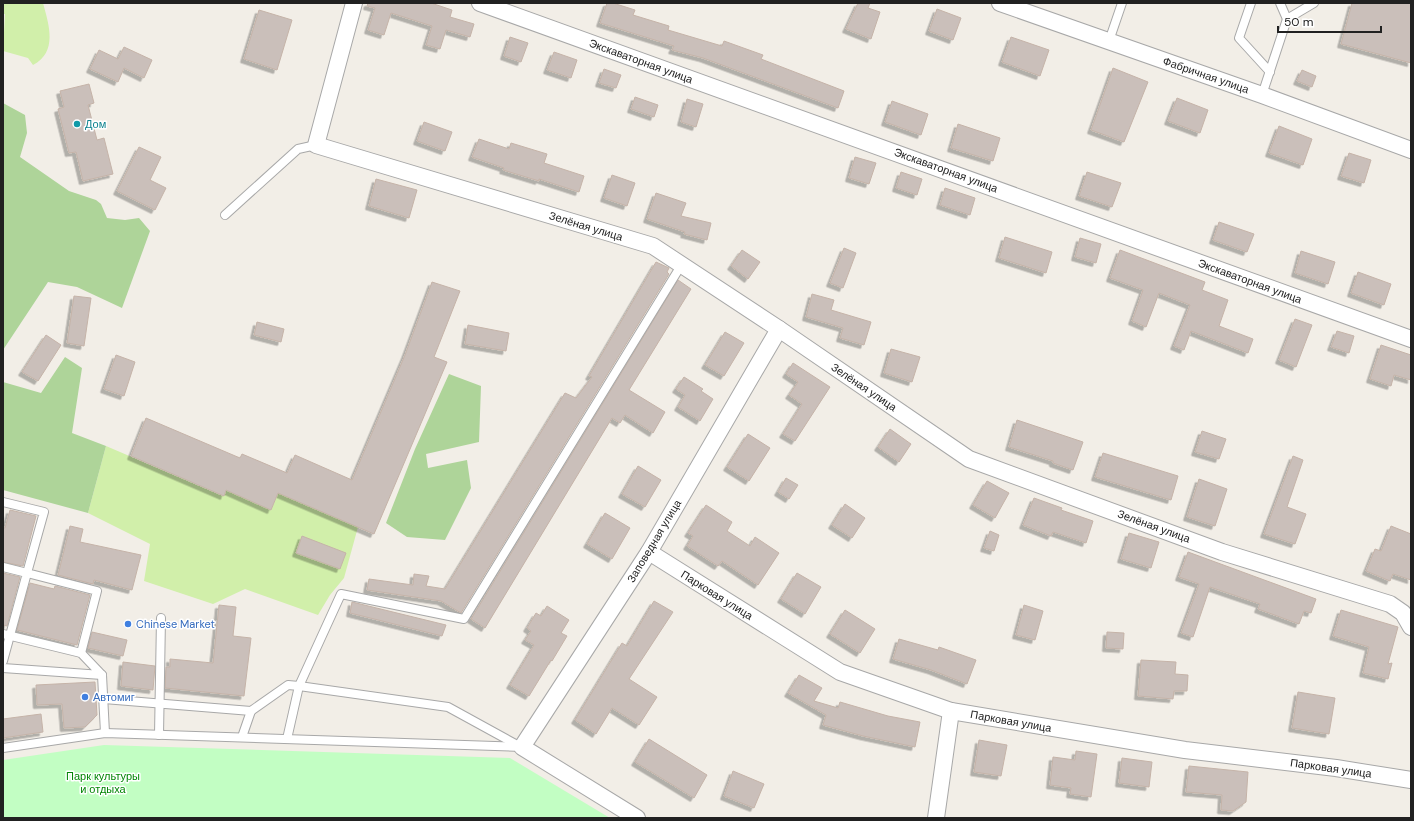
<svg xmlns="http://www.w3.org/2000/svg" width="1414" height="821" viewBox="0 0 1414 821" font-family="'DM Sans',sans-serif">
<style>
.grass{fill:#d1efaa}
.forest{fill:#aed499}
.park{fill:#c2fec3}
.building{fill:#cabfba;stroke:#c5b3a8;filter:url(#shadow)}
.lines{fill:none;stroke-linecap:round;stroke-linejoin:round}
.lane-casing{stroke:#a8a8a8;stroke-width:10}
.street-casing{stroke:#a8a8a8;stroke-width:18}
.lane{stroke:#fff;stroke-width:8}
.street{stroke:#fff;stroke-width:16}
.culture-dot{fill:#0f9aa8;stroke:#fff;stroke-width:1.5}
.shop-dot{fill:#3f7fe0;stroke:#fff;stroke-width:1.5}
.labels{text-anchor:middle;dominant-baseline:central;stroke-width:3;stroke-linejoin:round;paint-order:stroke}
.street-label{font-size:11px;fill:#212121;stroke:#fff}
.culture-label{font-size:11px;fill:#0d838f;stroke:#fff;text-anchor:start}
.shop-label{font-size:11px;fill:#366cbe;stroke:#fff;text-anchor:start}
.park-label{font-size:11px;fill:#038605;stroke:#fff}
</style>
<defs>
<filter id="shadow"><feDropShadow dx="-3.5" dy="3.5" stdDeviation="0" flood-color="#0004"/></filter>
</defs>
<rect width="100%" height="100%" fill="#f2eee7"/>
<!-- grass -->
<g class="grass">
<path d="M3,3h40c6,22 15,49 -10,62l-5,-7 -25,-7 2,-37h-2z"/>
<path d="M106,446l117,50 3,-6 45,20 7,-17 80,34 -14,51 -14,17 -12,20 -73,-26 -32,15 -69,-23 6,-37 -62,-31z"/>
</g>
<!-- forest -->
<g class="forest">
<path d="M3,103l22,12 2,18 -7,24 49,34 27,9 5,4 6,14 18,2 14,-2 11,13 -28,77 -45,-21 -29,-5 -45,68z"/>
<path d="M65,357l17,11 -10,65 34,13 -18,67 -85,-23v-108l38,11z"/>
<path d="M449,374l32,12 -2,56 -53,12 2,14 39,-8 4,28 -26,52 -38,-3 -21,-14 29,-74z"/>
</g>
<!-- park -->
<path class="park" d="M104,745l406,13 100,60h-607v-58z"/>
<!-- building -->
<g class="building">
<path d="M368,3h63l21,7 -2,7 24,7 -4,13 -24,-7 -6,19 -14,-4 6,-19 -41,-13 -7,22 -16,-5 7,-22 -8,-2z"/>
<path d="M607,3h6l22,7 -2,5 36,11 -1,4 54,16 2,-5 39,14 -2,4 83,32 -6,17 -135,-50 -31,-8 2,-4 -74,-23z"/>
<path d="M858,3h12l-2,5 12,4 -9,27 -25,-10z"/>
<path d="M1352,3h59v60l-70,-19z"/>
<path d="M937,9l24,9 -8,22 -24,-9z"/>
<path d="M259,10l33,10 -15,50 -33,-11z"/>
<path d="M510,37l18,6 -7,19 -17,-6z"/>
<path d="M1011,37l38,13 -9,26 -38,-14z"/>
<path d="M124,47l28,13 -8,18 -20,-10 -6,14 -28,-13 9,-19 19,9z"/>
<path d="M554,52l23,8 -6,18 -24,-8z"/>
<path d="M1113,68l35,14 -24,60 -33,-12z"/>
<path d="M604,69l17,6 -5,13 -17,-5z"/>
<path d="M1302,70l14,6 -4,11 -15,-6z"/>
<path d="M89,84l5,19 -6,2 9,35 7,-2 9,36 -30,7 -7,-29 -7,1 -11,-44 6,-2 -4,-16z"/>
<path d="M635,97l23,8 -4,12 -23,-8z"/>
<path d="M1177,98l31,12 -8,23 -32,-12z"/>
<path d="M687,99l16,5 -7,23 -15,-5z"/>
<path d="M892,101l36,13 -7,21 -36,-13z"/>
<path d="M424,122l28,10 -7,19 -28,-10z"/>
<path d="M958,124l42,14 -7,23 -42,-13z"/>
<path d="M1279,126l33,13 -9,26 -34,-12z"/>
<path d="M479,139l30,10 2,-6 36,11 -3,9 40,13 -5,16 -40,-13v2l-36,-11 1,-2 -32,-11z"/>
<path d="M139,147l22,10 -11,23 16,8 -11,22 -38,-19z"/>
<path d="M1349,153l22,7 -7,23 -23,-7z"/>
<path d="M855,157l21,6 -7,21 -20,-6z"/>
<path d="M901,172l21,7 -5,16 -21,-7z"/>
<path d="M1087,172l34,11 -9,24 -33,-11z"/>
<path d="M612,175l23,8 -8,23 -23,-8z"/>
<path d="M376,179l41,11 -8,28 -40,-12z"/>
<path d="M945,188l30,10 -5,17 -30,-10z"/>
<path d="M656,193l30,10 -5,13 30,7 -4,17 -23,-6 1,-2 -38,-13z"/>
<path d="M1219,222l35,12 -7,18 -34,-12z"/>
<path d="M1005,237l47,15 -6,21 -47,-15z"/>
<path d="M1080,238l21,6 -5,19 -21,-6z"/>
<path d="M844,248l12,5 -13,35 -13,-5z"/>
<path d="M742,250l18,12 -12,17 -17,-13z"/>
<path d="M1120,250l85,32 -3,8 26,10 -9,26 34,13 -5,14 -57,-22 -7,19 -10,-4 16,-41 -31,-12 -13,34 -14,-6 11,-31 -33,-12z"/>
<path d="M1301,251l34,11 -7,22 -33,-11z"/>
<path d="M656,262l13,6 -2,4 2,2 -208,339 -20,-12 -74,-11 2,-11 44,6 1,-11 15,2 -3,10 19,3 120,-196 11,5 16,-21 -3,-1z"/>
<path d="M1358,272l33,12 -7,21 -33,-12z"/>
<path d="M678,280l13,9 -62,101 36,22 -12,21 -28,-18 -5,8 -8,-5 -127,210 -14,-9z"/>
<path d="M432,282l28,9 -26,66 13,5 -73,172 -96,-41 -7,17 -45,-20 -2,6 -93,-40 15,-38 94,40 2,-4 45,19 8,-18 57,25 53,-125z"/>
<path d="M812,294l22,6 -3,10 40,12 -7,23 -24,-7 3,-10 -37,-11z"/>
<path d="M74,296l17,2 -7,48 -17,-3z"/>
<path d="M1295,319l17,6 -16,42 -17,-7z"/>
<path d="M257,322l27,7 -3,13 -27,-7z"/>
<path d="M468,325l41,8 -3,18 -41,-7z"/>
<path d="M1337,331l17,5 -5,17 -18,-6z"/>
<path d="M725,332l19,11 -20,33 -19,-11z"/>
<path d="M46,335l15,10 -23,36 -16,-9z"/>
<path d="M1381,345l30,10v25l-17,-5 -3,11 -21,-7z"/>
<path d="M891,349l29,8 -8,25 -28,-9z"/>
<path d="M116,355l19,7 -11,34 -20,-7z"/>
<path d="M793,363l37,24 -35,54 -12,-7 19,-30 -13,-9 9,-13 -12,-8z"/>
<path d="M684,377l19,12 -2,2 12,8 -13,22 -22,-14 7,-12 -9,-6z"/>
<path d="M1017,420l66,22 -10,28 -20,-7v-2l-44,-14z"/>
<path d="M890,429l21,15 -12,18 -21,-15z"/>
<path d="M1202,431l24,8 -7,20 -24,-7z"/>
<path d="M748,434l22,14 -21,33 -22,-14z"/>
<path d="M1103,453l75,23 -7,24 -76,-23z"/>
<path d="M1293,456l10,4 -16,47 19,7 -11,30 -31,-10z"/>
<path d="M638,466l23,14 -16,27 -23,-13z"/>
<path d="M786,478l12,7 -9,14 -11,-7z"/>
<path d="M1199,479l28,10 -12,37 -28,-9z"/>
<path d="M987,481l22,12 -14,25 -22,-13z"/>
<path d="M1034,498l28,10 -1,2 32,11 -7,22 -33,-11 -2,4 -28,-11z"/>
<path d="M845,504l20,14 -13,20 -20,-13z"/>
<path d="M706,505l26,17 -5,9 23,15 5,-9 24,16 -21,32 -36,-24 -4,5 -31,-20 6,-10 -5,-3z"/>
<path d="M10,510l26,6 -13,50 -20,-4v-34h2z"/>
<path d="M605,513l25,15 -18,31 -25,-15z"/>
<path d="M70,526l13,3 -3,13 61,13 -9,35 -38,-10 -1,4 -35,-9z"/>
<path d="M1391,526l20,8v46l-18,-6 -3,7 -24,-10 9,-22 6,2z"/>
<path d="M990,531l9,4 -5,16 -10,-3z"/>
<path d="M1129,533l30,9 -8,26 -30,-9z"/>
<path d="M302,536l44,17 -6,16 -44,-16z"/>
<path d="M1188,552l128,47 -5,14 -7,-2 -5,13 -41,-15 2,-5 -50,-17 -17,50 -12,-4 18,-49 -20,-7z"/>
<path d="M3,573l17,4 -13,49 -4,-1z"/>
<path d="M797,573l24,14 -16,27 -24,-15z"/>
<path d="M30,583l24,6 1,-3 35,9 -13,50 -60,-15z"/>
<path d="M654,601l19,11 -44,67 28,18 -18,28 -27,-17 -16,26 -21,-14 47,-77 5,3z"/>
<path d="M352,602l94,23 -4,11 -92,-23z"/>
<path d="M219,605l17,2 -3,29 18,2 -7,58 -79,-8 1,-21h4v-8l43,4z"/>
<path d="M1024,605l19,6 -8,29 -19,-5z"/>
<path d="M547,606l22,14 -8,13 6,3 -15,25 -1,-1 -22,36 -19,-11 24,-40 -9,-5 6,-9 -4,-3 9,-15 5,3z"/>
<path d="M845,610l30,19 -15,24 -30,-19z"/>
<path d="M1341,610l57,17 -10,37 4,-1 -4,16 -25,-6 6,-26 -36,-11z"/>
<path d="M92,632l35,8 -4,16 -35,-8z"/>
<path d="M1107,632l17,1 -1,16 -17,-1z"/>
<path d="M899,639l39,11 1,-3 37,13 -9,24 -36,-14 -38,-11z"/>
<path d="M1141,660l35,2 -1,12 13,1 -1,16h-13l-1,8 -35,-3z"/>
<path d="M123,662l32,4 -2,24 -32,-4z"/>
<path d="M799,675l23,13 -8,13 24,7 2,-6 48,14 32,6 -5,25 -52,-11 -40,-11 3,-10 -38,-22z"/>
<path d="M95,682l2,33 -12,12 -21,1 -2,-24 -25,1 -1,-20z"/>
<path d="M1298,692l37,6 -6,36 -37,-6z"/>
<path d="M41,714l2,18 -40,6v-19z"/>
<path d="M649,739l58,36 -13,23 -59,-36z"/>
<path d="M979,740l28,5 -6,31 -27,-4z"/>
<path d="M1076,751l21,3 -6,43 -21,-3 1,-6 -21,-3 3,-28 22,3z"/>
<path d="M1122,758l30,4 -3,25 -30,-4z"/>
<path d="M1189,766l59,6 -2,30 -13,9 -12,-1 1,-15 -36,-3z"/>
<path d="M733,771l31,13 -10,24 -30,-12z"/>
</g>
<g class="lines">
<!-- lane casing -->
<g class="lane-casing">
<g id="lane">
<path d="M1251,3l-12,35 31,34"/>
<path d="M1280,3l7,16"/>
<path d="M1109,41l13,-38"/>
<path d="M1262,95l25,-76 27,-16"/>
<path d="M225,215l73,-66 18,-4"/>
<path d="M3,502l41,10 -17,61 70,18 -16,62"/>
<path d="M3,567l24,6 -24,88"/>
<path d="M3,634l78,19 21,22 -99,-7"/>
<path d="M102,675l3,58"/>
<path d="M104,699l147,12 37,-26 11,1 149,21 71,39"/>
<path d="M159,735l2,-117"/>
<path d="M242,737l9,-26"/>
<path d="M287,739l12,-53 42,-92 123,25 218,-355"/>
<path d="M3,748l102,-15 417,14"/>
</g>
</g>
<!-- street casing -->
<g class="street-casing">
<g id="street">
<path d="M354,3l-38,142 337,101 126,83 190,130 253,93 168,52 13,9 8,14"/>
<path d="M480,3l931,336"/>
<path d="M1000,3l262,92 149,55"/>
<path d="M649,552l191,120 111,39 234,39 151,18 75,12"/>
<path d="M637,818l-115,-71 127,-195 130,-223"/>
<path d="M936,818l15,-107"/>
</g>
</g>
<!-- lane -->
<use href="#lane" class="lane"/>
<!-- street -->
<use href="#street" class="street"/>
</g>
<!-- markers -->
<circle class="culture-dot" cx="77" cy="124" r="4"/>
<g class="shop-dot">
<circle cx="128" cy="624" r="4"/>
<circle cx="85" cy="697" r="4"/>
</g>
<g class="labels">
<!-- street labels -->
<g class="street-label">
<text transform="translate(641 61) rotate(20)">Экскаваторная улица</text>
<text transform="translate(1206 75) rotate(19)">Фабричная улица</text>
<text transform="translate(946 170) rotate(20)">Экскаваторная улица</text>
<text transform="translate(586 226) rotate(17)">Зелёная улица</text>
<text transform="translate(1250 281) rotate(20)">Экскаваторная улица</text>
<text transform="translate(864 387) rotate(34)">Зелёная улица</text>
<text transform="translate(1154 526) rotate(20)">Зелёная улица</text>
<text transform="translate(654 541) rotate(-59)">Заповедная улица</text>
<text transform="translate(717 595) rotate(32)">Парковая улица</text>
<text transform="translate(1011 721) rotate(10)">Парковая улица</text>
<text transform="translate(1331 768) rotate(8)">Парковая улица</text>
</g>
<!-- culture labels -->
<g class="culture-label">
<text x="85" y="124">Дом</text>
</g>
<!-- shop labels -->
<g class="shop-label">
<text x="136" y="624">Chinese Market</text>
<text x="93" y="697">Автомиг</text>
</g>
<!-- park labels -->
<g class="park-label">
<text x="103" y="776">Парк культуры<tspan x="103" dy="13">и отдыха</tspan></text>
</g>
</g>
<!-- border -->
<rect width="1414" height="821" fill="none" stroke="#212121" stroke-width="8"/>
<!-- scale -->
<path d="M1278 26v6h103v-6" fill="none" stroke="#212121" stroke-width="2"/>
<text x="1284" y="26" font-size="12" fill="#212121" stroke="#ffffff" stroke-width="3" paint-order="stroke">50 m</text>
</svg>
